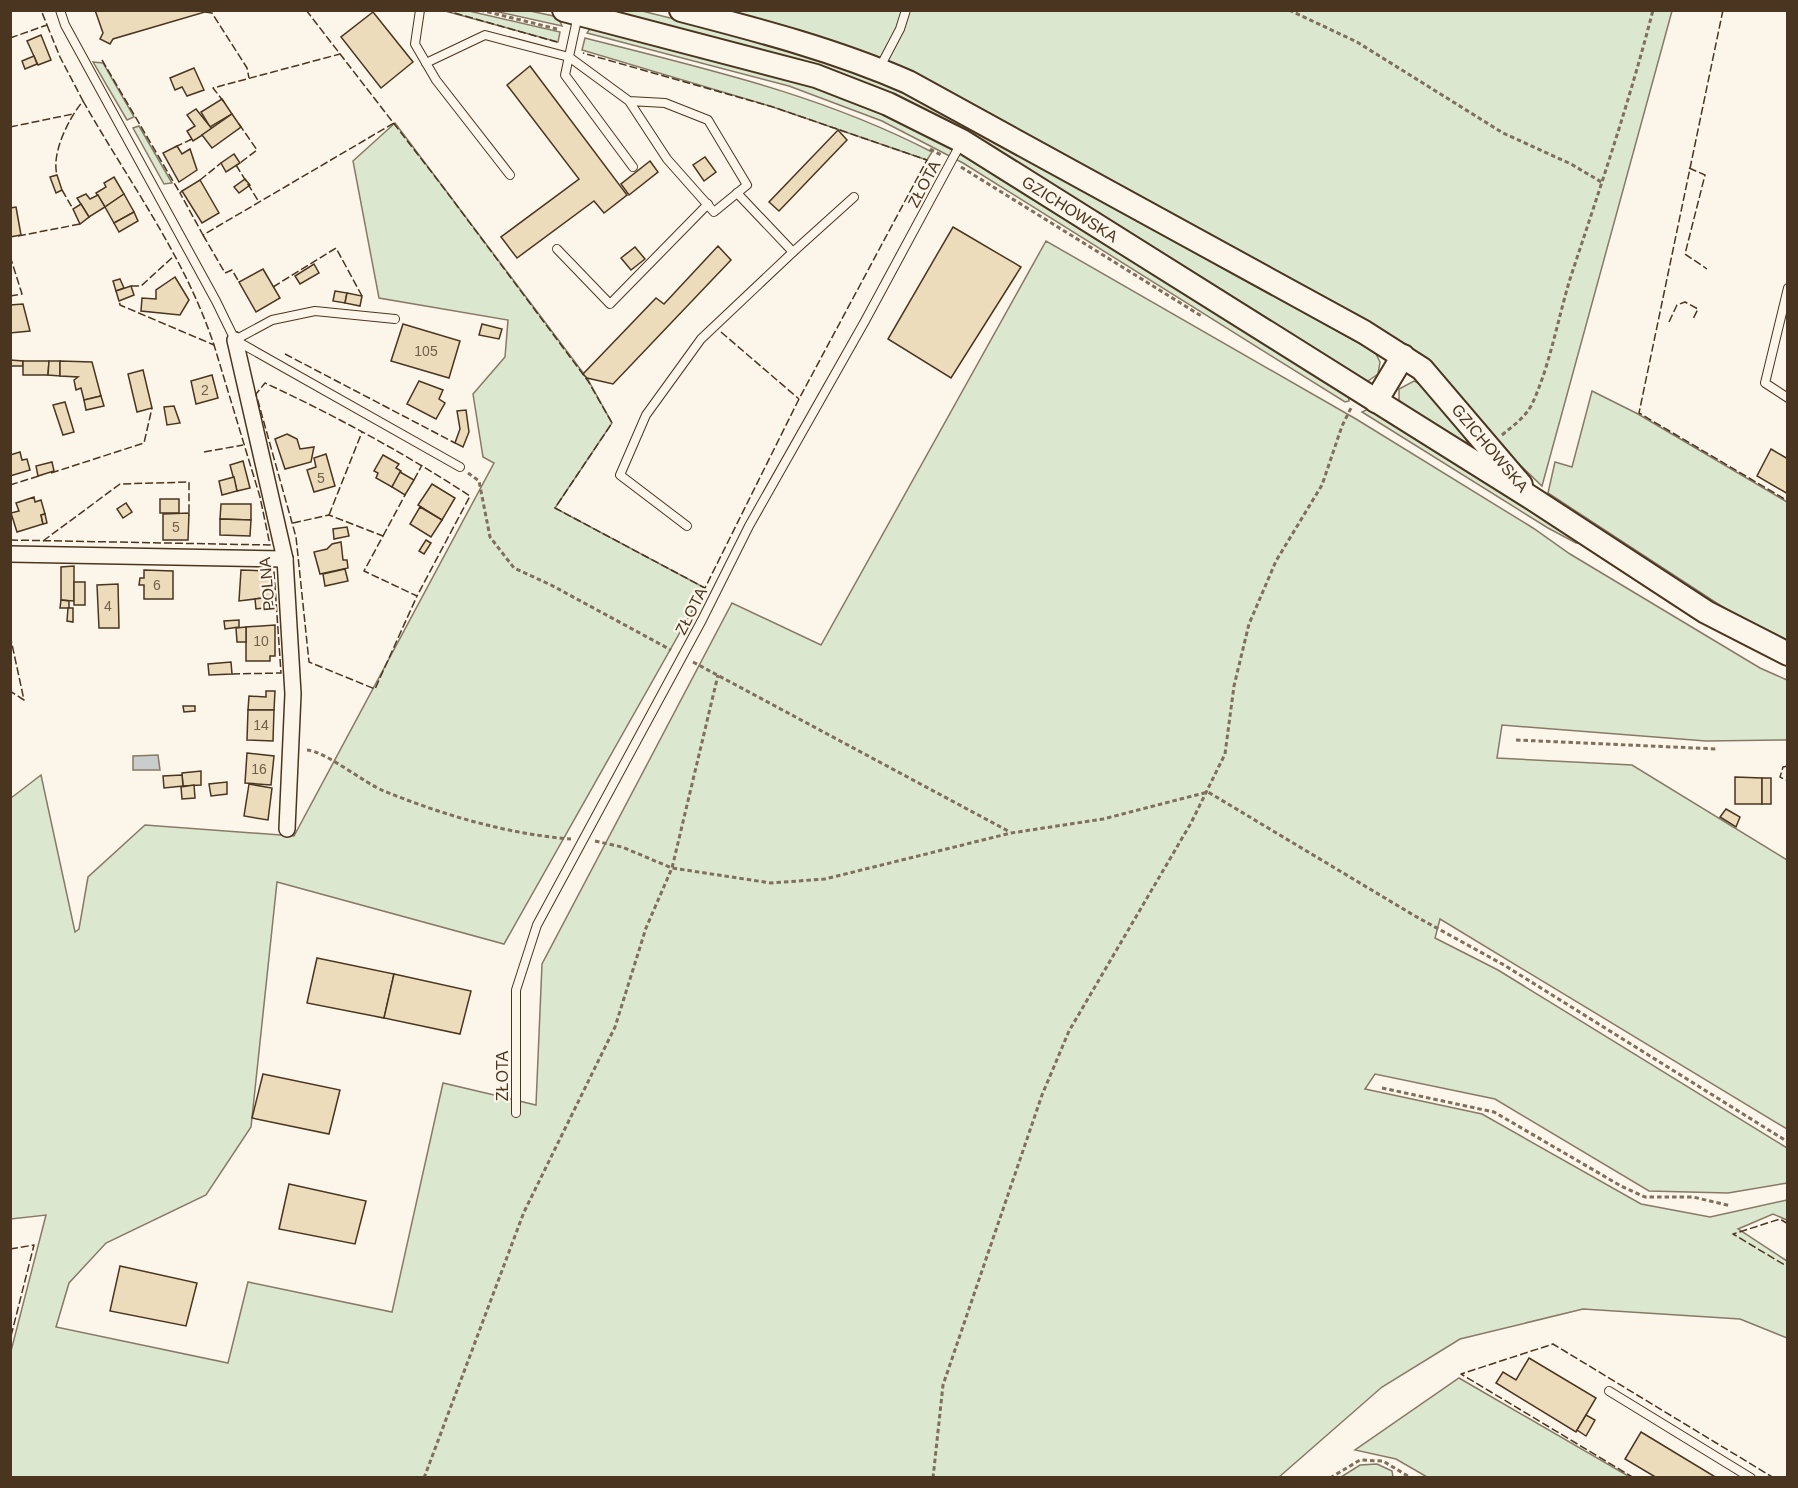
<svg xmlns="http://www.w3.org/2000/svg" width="1798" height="1488" viewBox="0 0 1798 1488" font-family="Helvetica,sans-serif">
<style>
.green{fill:#dce7d0;stroke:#887966;stroke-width:1.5}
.water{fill:#c9cecd;stroke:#887966;stroke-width:1.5}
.building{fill:#ecdcbc;stroke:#4a3520;stroke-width:1.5}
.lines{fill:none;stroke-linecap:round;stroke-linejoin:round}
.lane-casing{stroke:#4a3520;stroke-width:10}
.street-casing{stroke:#4a3520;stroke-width:18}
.secondary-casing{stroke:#4a3520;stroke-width:26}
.path{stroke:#7f6f5c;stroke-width:3;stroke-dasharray:4.5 3;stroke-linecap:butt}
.lane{stroke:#fbf6e9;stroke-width:8}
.street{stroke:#fbf6e9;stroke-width:15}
.secondary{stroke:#fbf6e9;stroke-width:22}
.fence{stroke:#4a3520;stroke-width:1.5;stroke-dasharray:8 3;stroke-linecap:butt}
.labels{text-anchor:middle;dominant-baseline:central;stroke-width:4.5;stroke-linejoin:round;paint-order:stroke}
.number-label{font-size:14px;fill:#725f47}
.street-label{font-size:16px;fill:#4a3520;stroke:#fbf6e9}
</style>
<rect width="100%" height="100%" fill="#fbf6e9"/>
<!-- green -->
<g class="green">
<path d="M445,11h24l91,21 -2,10z"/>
<path d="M494,11h36l28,6 4,9z"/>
<path d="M609,11h33l125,31 50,16 78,30 136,72 344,192 5,10 -2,12 -10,7 -5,-1 -561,-319z"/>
<path d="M724,11h948l-130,475 -42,-40 -64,-76 -314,-183z"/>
<path d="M591,27l147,35 131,43 65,32 414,257 1,7 -4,1 -382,-239 -81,-42 -93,-35 -202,-53z"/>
<path d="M585,38c121,31 235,56 347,114l-5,8 -154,-53 -191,-57z"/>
<path d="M93,62l10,1 31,54 -7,3z"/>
<path d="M395,123l192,255 25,45 -57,85 150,80 -201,356 -227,-62 -26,245 -45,68 -100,48 -37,40 -13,44 172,36 20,-81 144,30 51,-229 93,22 6,-141 190,-361 89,42 225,-404 310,178 177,109 37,26 190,114 27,12v60l-81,1 -204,-16 -5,33 135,7 155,95v269l-347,-210 -5,19 63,32 289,178v35l-59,10 -79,-2 -154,-92 -120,-25 -10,15 117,25 159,90 69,13 77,-17v20l-14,-6 -35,15 49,32v77l-47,-19 -157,-10 -123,30 -78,48 -103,90 -1268,1v-127l35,-136 -35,4v-421l30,-23 34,157 4,-3 9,-52 57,-52 149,11 200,-373 -11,-6 -10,-63 32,-37 3,-37 -129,-22 -26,-137z"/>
<path d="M139,126l33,57 -8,1 -31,-56z"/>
<path d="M1414,381c13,5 53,52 54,65l-65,-41 -4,-5v-11z"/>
<path d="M1592,391l46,23 149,88v143l-69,-41 -170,-111 7,-31 17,5z"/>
<path d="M1368,409l218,134h-10l-28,-15 -186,-116z"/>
<path d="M1459,1378l171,99h-203l-31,-18 -41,-9z"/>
<path d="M1377,1464l15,7 1,6h-52l19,-12z"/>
</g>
<!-- water -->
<path class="water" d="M158,755l2,15h-27v-14z"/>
<!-- building -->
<g class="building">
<path d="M95,10h110v2l-92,27 -3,5 -10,-5 3,-6z"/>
<path d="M373,12l40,50 -32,26 -40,-51z"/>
<path d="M41,35l10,25 -13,5 -11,-24z"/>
<path d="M34,56l3,8 -12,5 -3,-8z"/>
<path d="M530,66l97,129 -23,18 -10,-12 -77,57 -16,-21 78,-58 -72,-94z"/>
<path d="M194,68l10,22 -17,6 -5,-9 -7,3 -5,-12z"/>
<path d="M222,99l10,15 -22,13 -9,-15z"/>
<path d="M196,109l16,20 -19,12 -6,-10 8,-5 -8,-11z"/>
<path d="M232,114l9,13 -29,21 -10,-13z"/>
<path d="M838,130l9,10 -68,71 -10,-9z"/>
<path d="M177,146l5,8 8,-5 7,21 -18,12 -16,-29z"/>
<path d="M234,154l6,9 -14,9 -5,-9z"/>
<path d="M705,157l11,15 -12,9 -11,-16z"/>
<path d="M650,161l8,11 -29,23 -8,-11z"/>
<path d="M57,175l5,15 -6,3 -6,-16z"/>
<path d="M114,177l10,17 -19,13 -9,-14 10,-6 -2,-4z"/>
<path d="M245,179l5,6 -11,8 -5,-6z"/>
<path d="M200,180l19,33 -17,10 -20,-32z"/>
<path d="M86,194l4,5 8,-4 7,12 -16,10 -12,-19z"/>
<path d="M124,194l10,18 -20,11 -9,-16z"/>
<path d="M81,204l8,13 -9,7 -7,-15z"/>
<path d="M16,207l5,28 -11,2v-29z"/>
<path d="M134,212l4,9 -19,11 -5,-9z"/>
<path d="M953,227l68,40 -70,111 -63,-39z"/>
<path d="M718,246l13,14 -118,124 -26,-6 -4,-4 73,-76 8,6z"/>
<path d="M635,247l10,12 -14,11 -10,-12z"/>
<path d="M314,264l5,9 -19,11 -5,-8z"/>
<path d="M263,269l17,29 -24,14 -17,-30z"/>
<path d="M175,277l14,23 -9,15 -39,-4 1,-13 14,1v-9z"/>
<path d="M120,279l4,9 -8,3 -3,-10z"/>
<path d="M131,286l3,9 -15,6 -3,-10z"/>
<path d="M335,291l12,2 -2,10 -12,-2z"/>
<path d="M347,293l15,3 -2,10 -15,-3z"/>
<path d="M23,304l7,27 -20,2v-28z"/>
<path d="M403,324l57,17 -11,37 -58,-17z"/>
<path d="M482,324l20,5 -3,10 -20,-4z"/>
<path d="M10,360l13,1v5h-13z"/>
<path d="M23,361h26l-1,14h-25z"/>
<path d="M49,361h11v15l-12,-1z"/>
<path d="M60,361l32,1 9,34 -17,4 -3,-12 -5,2 -2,-10 4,-3 -18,-1z"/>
<path d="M143,370l9,38 -15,4 -9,-38z"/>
<path d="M212,375l6,23 -22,6 -5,-23z"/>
<path d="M419,381l24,9 -4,9 6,4 -9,16 -29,-15z"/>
<path d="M101,396l3,10 -18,4 -2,-10z"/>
<path d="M65,402l9,30 -11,3 -10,-30z"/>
<path d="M174,406l6,17 -13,2 -3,-18z"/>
<path d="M466,410l3,22 -6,15 -8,-4 5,-14 -3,-18z"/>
<path d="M287,434l10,5 3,10 14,-2 -3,15 -26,7 -10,-30z"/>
<path d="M1771,449l17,10v35l-31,-18z"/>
<path d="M20,452l2,8 5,-1 3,11 -20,6v-21z"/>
<path d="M326,454l9,32 -21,6 -7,-22 9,-3 -2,-9z"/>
<path d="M383,455l16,9 -3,4 5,3 -9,16 -16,-9 2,-5 -4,-2z"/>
<path d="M243,461l7,27 -13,3 -7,-26z"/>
<path d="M52,462l2,9 -16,5 -2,-10z"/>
<path d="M400,472l14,8 -9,15 -13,-8z"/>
<path d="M234,477l3,14 -15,4 -3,-14z"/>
<path d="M432,484l23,14 -13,22 -24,-15z"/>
<path d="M34,497l1,5 6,-2 4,14 -4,1 2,9 -26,8 -6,-19 8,-2 -3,-8z"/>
<rect x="160" y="499" width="19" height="14"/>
<path d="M126,503l6,9 -9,6 -6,-9z"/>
<path d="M221,504h30v16l-31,-1z"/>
<path d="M420,507l22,13 -11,17 -21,-13z"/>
<path d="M189,513l-1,27h-25v-26z"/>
<path d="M45,514l2,9 -4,1 -2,-9z"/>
<path d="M220,519l31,1 -1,16 -30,-1z"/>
<path d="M347,527l2,9 -15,3 -1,-10z"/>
<path d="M426,540l5,3 -7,11 -5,-3z"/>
<path d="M341,542l2,18h4l1,8 -28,6 -6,-22 13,-3 5,-5z"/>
<path d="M74,566v35l-13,-1v-33z"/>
<path d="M345,569l3,12 -23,5 -2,-12z"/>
<path d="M144,570l29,1v28h-29v-14h-5l1,-7h4z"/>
<path d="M241,570l26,1 3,3 1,23 -32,4z"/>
<rect x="74" y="582" width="11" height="23"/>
<path d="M118,584l1,44h-20l-2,-43z"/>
<path d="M271,597l2,10 -17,2 -1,-10z"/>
<path d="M61,600l8,1v7h-9z"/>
<path d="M68,608h5v14l-6,-1z"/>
<path d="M239,620v7l-14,2 -1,-8z"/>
<path d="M275,625v31h-5v5h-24v-34z"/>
<path d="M246,627v15h-9l-1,-14z"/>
<path d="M231,662l1,12 -23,1 -1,-11z"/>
<path d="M266,691h9l-1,19h-26l1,-14 17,1z"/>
<path d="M183,706h12v5l-11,1z"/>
<path d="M248,710h26l-1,31 -26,-1z"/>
<path d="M247,753l27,3 -3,29 -26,-2z"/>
<path d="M201,771v14l-18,1 -1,-13z"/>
<path d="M182,775l1,11 -19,2 -1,-12z"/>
<path d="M1735,777l27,1v26h-27z"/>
<rect x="1762" y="778" width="9" height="26"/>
<path d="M227,782v12l-16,2 -2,-12z"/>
<path d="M249,784l23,4 -4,32 -24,-4z"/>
<path d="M194,785l1,13 -13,1 -1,-12z"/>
<path d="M1726,809l14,8 -4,10 -16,-10z"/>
<path d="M317,958l77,16 -10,44 -77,-15z"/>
<path d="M394,974l77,17 -11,43 -76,-16z"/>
<path d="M263,1074l77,16 -11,44 -77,-16z"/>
<path d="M289,1184l77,17 -11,43 -76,-15z"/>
<path d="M120,1266l77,17 -11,43 -76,-15z"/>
<path d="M1529,1358l67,40 -20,34 -80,-49 7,-11 13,8z"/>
<path d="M1586,1415l9,5 -9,16 -9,-6z"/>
<path d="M1641,1432l76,46h-60l-32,-19z"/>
</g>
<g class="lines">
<!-- lane casing -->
<g class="lane-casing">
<g id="lane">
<path d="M60,10l5,15 151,276 19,39 225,127"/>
<path d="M420,10l-5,34 21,36 74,95"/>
<path d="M578,15l-13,60 68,92"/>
<path d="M426,63l59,-28 84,22 60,44 36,2 43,17 39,65 -33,27 -47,-53 -38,-58"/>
<path d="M879,69l21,-40 6,-19"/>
<path d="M557,249l53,55 98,-100"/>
<path d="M793,252l61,-55"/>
<path d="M1788,288l-23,95 23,15"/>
<path d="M235,340l37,-20 43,-9 80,8"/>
<path d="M687,526l-67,-51 26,-60 55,-76 92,-87 -56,-59"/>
<path d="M516,1113v-123l21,-65 165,-305 47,-94 116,-205 96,-178"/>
<path d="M1609,1391l142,87"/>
</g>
</g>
<!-- street casing -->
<g class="street-casing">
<g id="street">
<path d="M235,340l50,219 8,135 -6,135"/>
<path d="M10,554l275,5"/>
</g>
</g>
<!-- secondary casing -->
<g class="secondary-casing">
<g id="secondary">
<path id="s1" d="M564,10l252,66 72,28 74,37 571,358 173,113 82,42"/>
<path d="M681,10c77,20 154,40 227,72l456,250 58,37 99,116"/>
<path d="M1376,401l27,-45"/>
</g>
</g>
<!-- path -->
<g class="path">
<path d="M480,10l77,19"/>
<path d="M1289,10l68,32 146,91 68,31 32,19"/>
<path d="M930,149l13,7"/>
<path d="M961,167l242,150"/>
<path d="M1502,435c12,-10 25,-19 31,-33 18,-40 25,-85 38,-126 29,-88 59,-176 82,-266"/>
<path d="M468,473l11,8 11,56 24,31 37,17 120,65"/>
<path d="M693,662l317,170"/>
<path d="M1516,740l202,9"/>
<path d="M307,750c18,1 57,33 77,41 59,24 123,43 187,48"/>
<path d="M595,841l27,6 50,21 99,15 54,-4 186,-46 92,-14 105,-27 207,124 89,49 284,177"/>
<path d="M1382,1088l112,24 127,74 24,11h48l38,9"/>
<path d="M424,1478l100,-266 91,-185 31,-99 26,-60 46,-193"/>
<path d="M933,1478l10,-93 99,-290 27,-64 122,-208 34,-69 9,-68 15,-62 27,-63 46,-76 20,-59 9,-18"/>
<path d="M1330,1478l30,-18 23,1 28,17"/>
</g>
<!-- lane -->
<use href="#lane" class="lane"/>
<!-- street -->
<use href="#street" class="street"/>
<!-- secondary -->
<use href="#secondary" class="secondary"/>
<!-- fence -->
<g class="fence">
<path d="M306,10l137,177 145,194 24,42 -57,85 150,80 94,-189 128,-239 -154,-53 -190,-54"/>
<path d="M444,10l113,32"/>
<path d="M1723,10l-84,403 149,88"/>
<path d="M1786,10l2,1"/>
<path d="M205,12l7,1 35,55 2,10"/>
<path d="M47,25l13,32 23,44c-14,17 -32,52 -26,74"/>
<path d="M10,38l37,-13 -6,-15"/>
<path d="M102,60l78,133"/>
<path d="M83,101c46,81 102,156 131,244l-94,-40 -1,-5"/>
<path d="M224,102l-11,-14 127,-34"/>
<path d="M239,124l18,26 -17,13"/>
<path d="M10,127l63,-13"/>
<path d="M175,147l17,-8"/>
<path d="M236,165l23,37"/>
<path d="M1689,168l16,7 -20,79 22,15"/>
<path d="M200,180l21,-17"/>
<path d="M62,190l11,19"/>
<path d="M182,191l-2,2 23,42 191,-112"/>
<path d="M203,235l22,38 7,-3 7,12"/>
<path d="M18,236l62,-12"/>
<path d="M10,256l12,38 -12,2"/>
<path d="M131,286h10l33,-30"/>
<path d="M273,287l63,-39 26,48"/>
<path d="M1669,322l8,-17 8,-3 13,7 -5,10"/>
<path d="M721,332l78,67"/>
<path d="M285,354l170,89"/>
<path d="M204,452l39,-7"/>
<path d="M51,473l93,-30 8,-35"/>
<path d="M414,480l8,-15"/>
<path d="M10,485l32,-10"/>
<path d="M329,515l33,-83"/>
<path d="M293,523l36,-8 54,21 -19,35 53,25 -42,93 -66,-27 -13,-125 -40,-143 9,-11c71,33 139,70 205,113l-53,100"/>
<path d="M383,536l22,-41"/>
<path d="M10,540l260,5 -10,-48 -46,-152"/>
<path d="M43,541l77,-57 69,-2v34"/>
<path d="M10,635l14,65 -14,-9"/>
<path d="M232,674l49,-1 -7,-101 -7,-1"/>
<path d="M1788,766l-5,1 -3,10 8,4"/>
<path d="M1788,819v1"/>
<path d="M1788,1224l-8,-5 -47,15 55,33"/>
<path d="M10,1249l24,-4 -24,95"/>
<path d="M1634,1478l-173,-104 92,-30 221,134"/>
</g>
</g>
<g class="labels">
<!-- number labels -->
<g class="number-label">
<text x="426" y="351">105</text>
<text x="205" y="390">2</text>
<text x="321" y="478">5</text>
<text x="176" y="527">5</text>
<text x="157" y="585">6</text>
<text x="108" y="606">4</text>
<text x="261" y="641">10</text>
<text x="261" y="725">14</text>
<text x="259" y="769">16</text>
</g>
<!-- street labels -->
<g class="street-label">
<text transform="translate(924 184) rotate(-62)">ZŁOTA</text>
<text stroke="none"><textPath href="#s1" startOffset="548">GZICHOWSKA</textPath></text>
<text transform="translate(1490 448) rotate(50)">GZICHOWSKA</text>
<text transform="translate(267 584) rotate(-95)">POLNA</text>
<text transform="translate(691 611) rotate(-63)">ZŁOTA</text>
<text transform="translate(502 1076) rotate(-90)">ZŁOTA</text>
</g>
</g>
<!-- border -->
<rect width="1798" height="1488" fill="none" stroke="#4a3520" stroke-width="24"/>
</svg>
